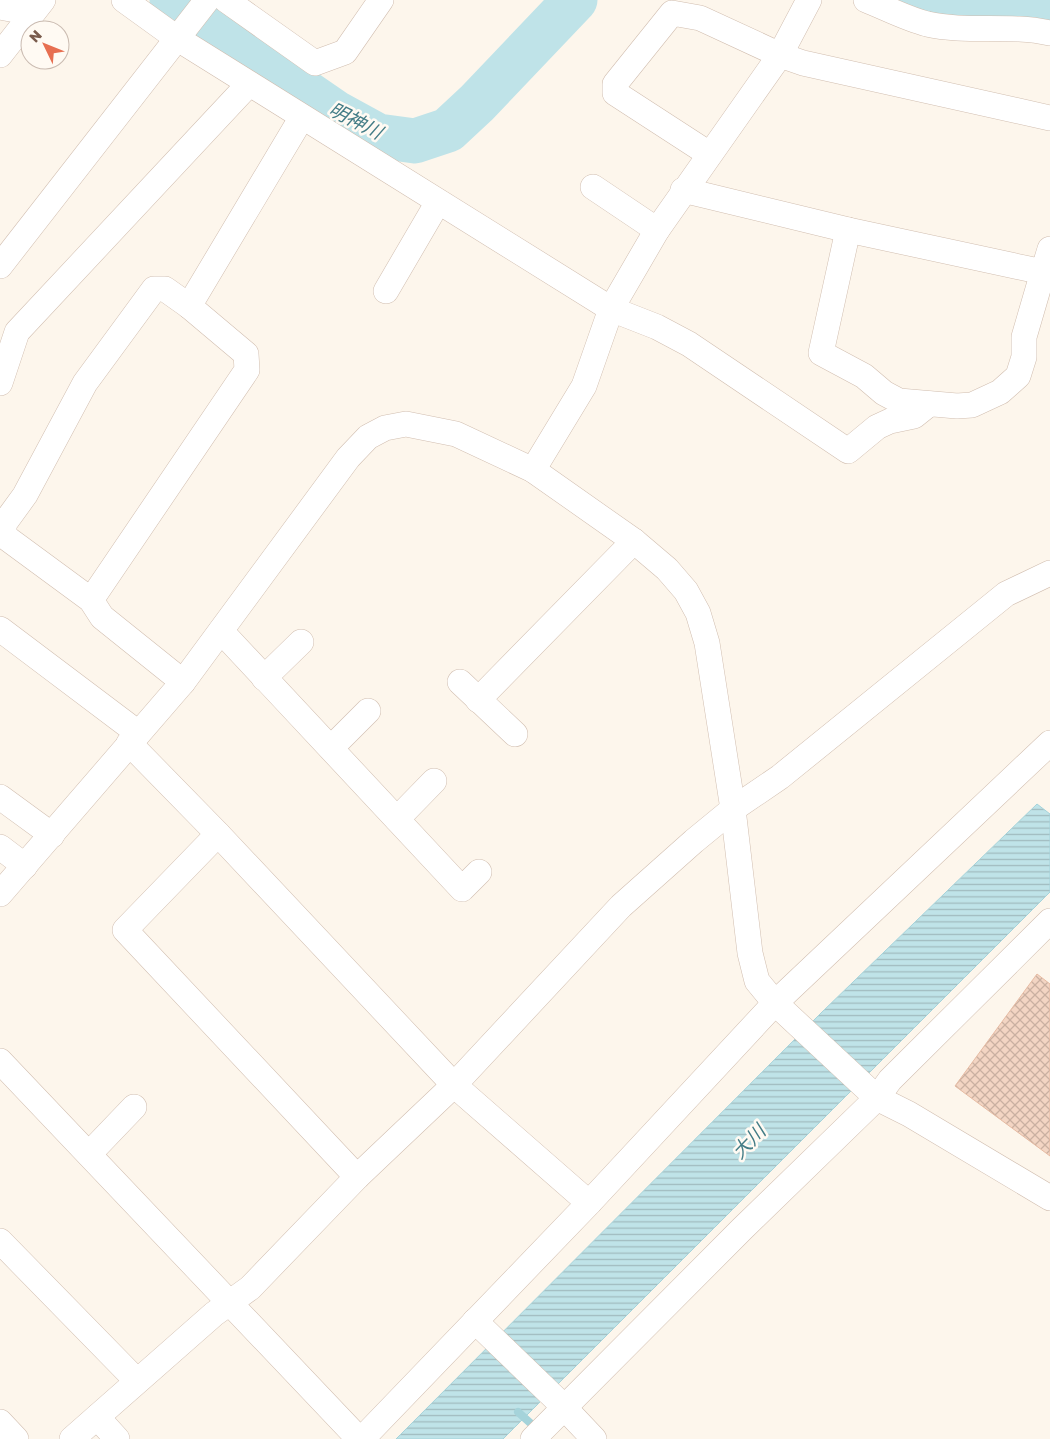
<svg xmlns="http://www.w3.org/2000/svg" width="1050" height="1439" viewBox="0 0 1050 1439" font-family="'Golos Text','Noto Sans JP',sans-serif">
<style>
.water{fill:url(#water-rules);stroke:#a5d3da}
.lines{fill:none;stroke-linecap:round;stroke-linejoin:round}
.stream{stroke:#a5d3da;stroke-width:8}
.river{stroke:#bfe3e8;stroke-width:45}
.building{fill:url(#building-cross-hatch);stroke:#e6bba3}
.minor-casing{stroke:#d1beb0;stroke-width:26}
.minor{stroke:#fff;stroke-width:25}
.labels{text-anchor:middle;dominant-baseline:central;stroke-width:5;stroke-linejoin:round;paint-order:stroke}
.water-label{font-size:19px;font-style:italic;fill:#437c86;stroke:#fffaf3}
</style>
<defs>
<pattern id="water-rules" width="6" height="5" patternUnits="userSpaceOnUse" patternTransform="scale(1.25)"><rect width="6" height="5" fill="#bfe3e8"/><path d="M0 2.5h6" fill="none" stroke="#a0bbbe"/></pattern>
<pattern id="building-cross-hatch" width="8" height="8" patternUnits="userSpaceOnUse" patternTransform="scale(1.25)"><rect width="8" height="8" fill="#f3d5c3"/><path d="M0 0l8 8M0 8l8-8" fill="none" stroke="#cab0a1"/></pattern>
</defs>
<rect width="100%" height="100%" fill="#fdf6ec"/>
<!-- water -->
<path class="water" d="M1037,804l13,10v78l-547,547h-107l426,-427z"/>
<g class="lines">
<!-- stream -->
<path class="stream" d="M518,1412l19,17"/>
<!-- river -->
<g class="river">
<path d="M172,0l164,113 42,23 37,5 33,-11 29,-27 98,-103"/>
<path d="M914,0l22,9 88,1 26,9"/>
</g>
</g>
<!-- building -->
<path class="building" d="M1037,974l13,10v172l-95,-70z"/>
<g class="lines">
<!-- minor casing -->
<g class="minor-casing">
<g id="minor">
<path d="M124,0l54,39 433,270 46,18 32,17 159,107 29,-24 13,-6 24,-5 15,-12"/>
<path d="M226,0l89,63 30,-11 36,-52"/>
<path d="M866,0c20,8 41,19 61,24 40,9 82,0 123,9"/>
<path d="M0,7l32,6"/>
<path d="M0,55l43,-55"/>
<path d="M709,154l-94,-61v-9l57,-71 28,5 80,37 29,-55"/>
<path d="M593,187l64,43"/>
<path d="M683,190l165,40 195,42 7,-23"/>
<path d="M848,230l-27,123 43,23 20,17 15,8 58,5 15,-1 28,-13 18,-16 6,-19v-20l19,-65"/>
<path d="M0,266l207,-266"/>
<path d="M386,291l52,-89"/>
<path d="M189,306l113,-189"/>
<path d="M0,383l17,-51 232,-248"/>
<path d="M533,470l51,-84 27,-77 46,-79 123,-175 23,8 247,55"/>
<path d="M91,600l-87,-64v-12l21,-29 60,-112 69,-94h11l24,17 57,48 1,16 -156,230 11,17 81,65"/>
<path d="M0,629l138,104"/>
<path d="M221,631l241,258 17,-17"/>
<path d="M264,678l37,-36"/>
<path d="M460,682l55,52"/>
<path d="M478,700l156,-159"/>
<path d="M129,743l89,91 236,251 135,118"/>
<path d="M331,748l37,-37"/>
<path d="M0,797l52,38"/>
<path d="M397,819l37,-38"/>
<path d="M218,834l-93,96 232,247"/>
<path d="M0,847l25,19"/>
<path d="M0,894l183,-212 165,-224 20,-21 17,-9 21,-4 50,10 77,36 101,71 33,28 19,22 12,22 9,30 26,166 17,144 7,28 18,22 102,95 32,16 141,84"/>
<path d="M0,1061l359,378"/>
<path d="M89,1154l45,-47"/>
<path d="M0,1241l137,140"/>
<path d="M475,1321l84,81 35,37"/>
<path d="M97,1417l20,22"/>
<path d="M0,1422l16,17"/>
<path d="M72,1439l142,-125 36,-26 107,-111 97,-92 167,-179 73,-65 39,-32 47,-32 226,-183 44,-21"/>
<path d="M362,1439l227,-236 186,-200 275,-260"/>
<path d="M533,1439l209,-210 135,-131 13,-18 160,-159"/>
</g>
</g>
<!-- minor -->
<use href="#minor" class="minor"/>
</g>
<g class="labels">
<!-- water labels -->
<g class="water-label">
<text transform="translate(356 120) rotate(27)">明神川</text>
<text transform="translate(748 1141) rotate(-46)">大川</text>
</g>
</g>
<!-- north arrow -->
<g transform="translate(45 45) rotate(313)"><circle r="24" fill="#fffaf3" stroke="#cabbb1"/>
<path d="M0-4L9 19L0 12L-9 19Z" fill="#e76f51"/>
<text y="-8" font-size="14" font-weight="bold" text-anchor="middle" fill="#7a5c4d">N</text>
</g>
</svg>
